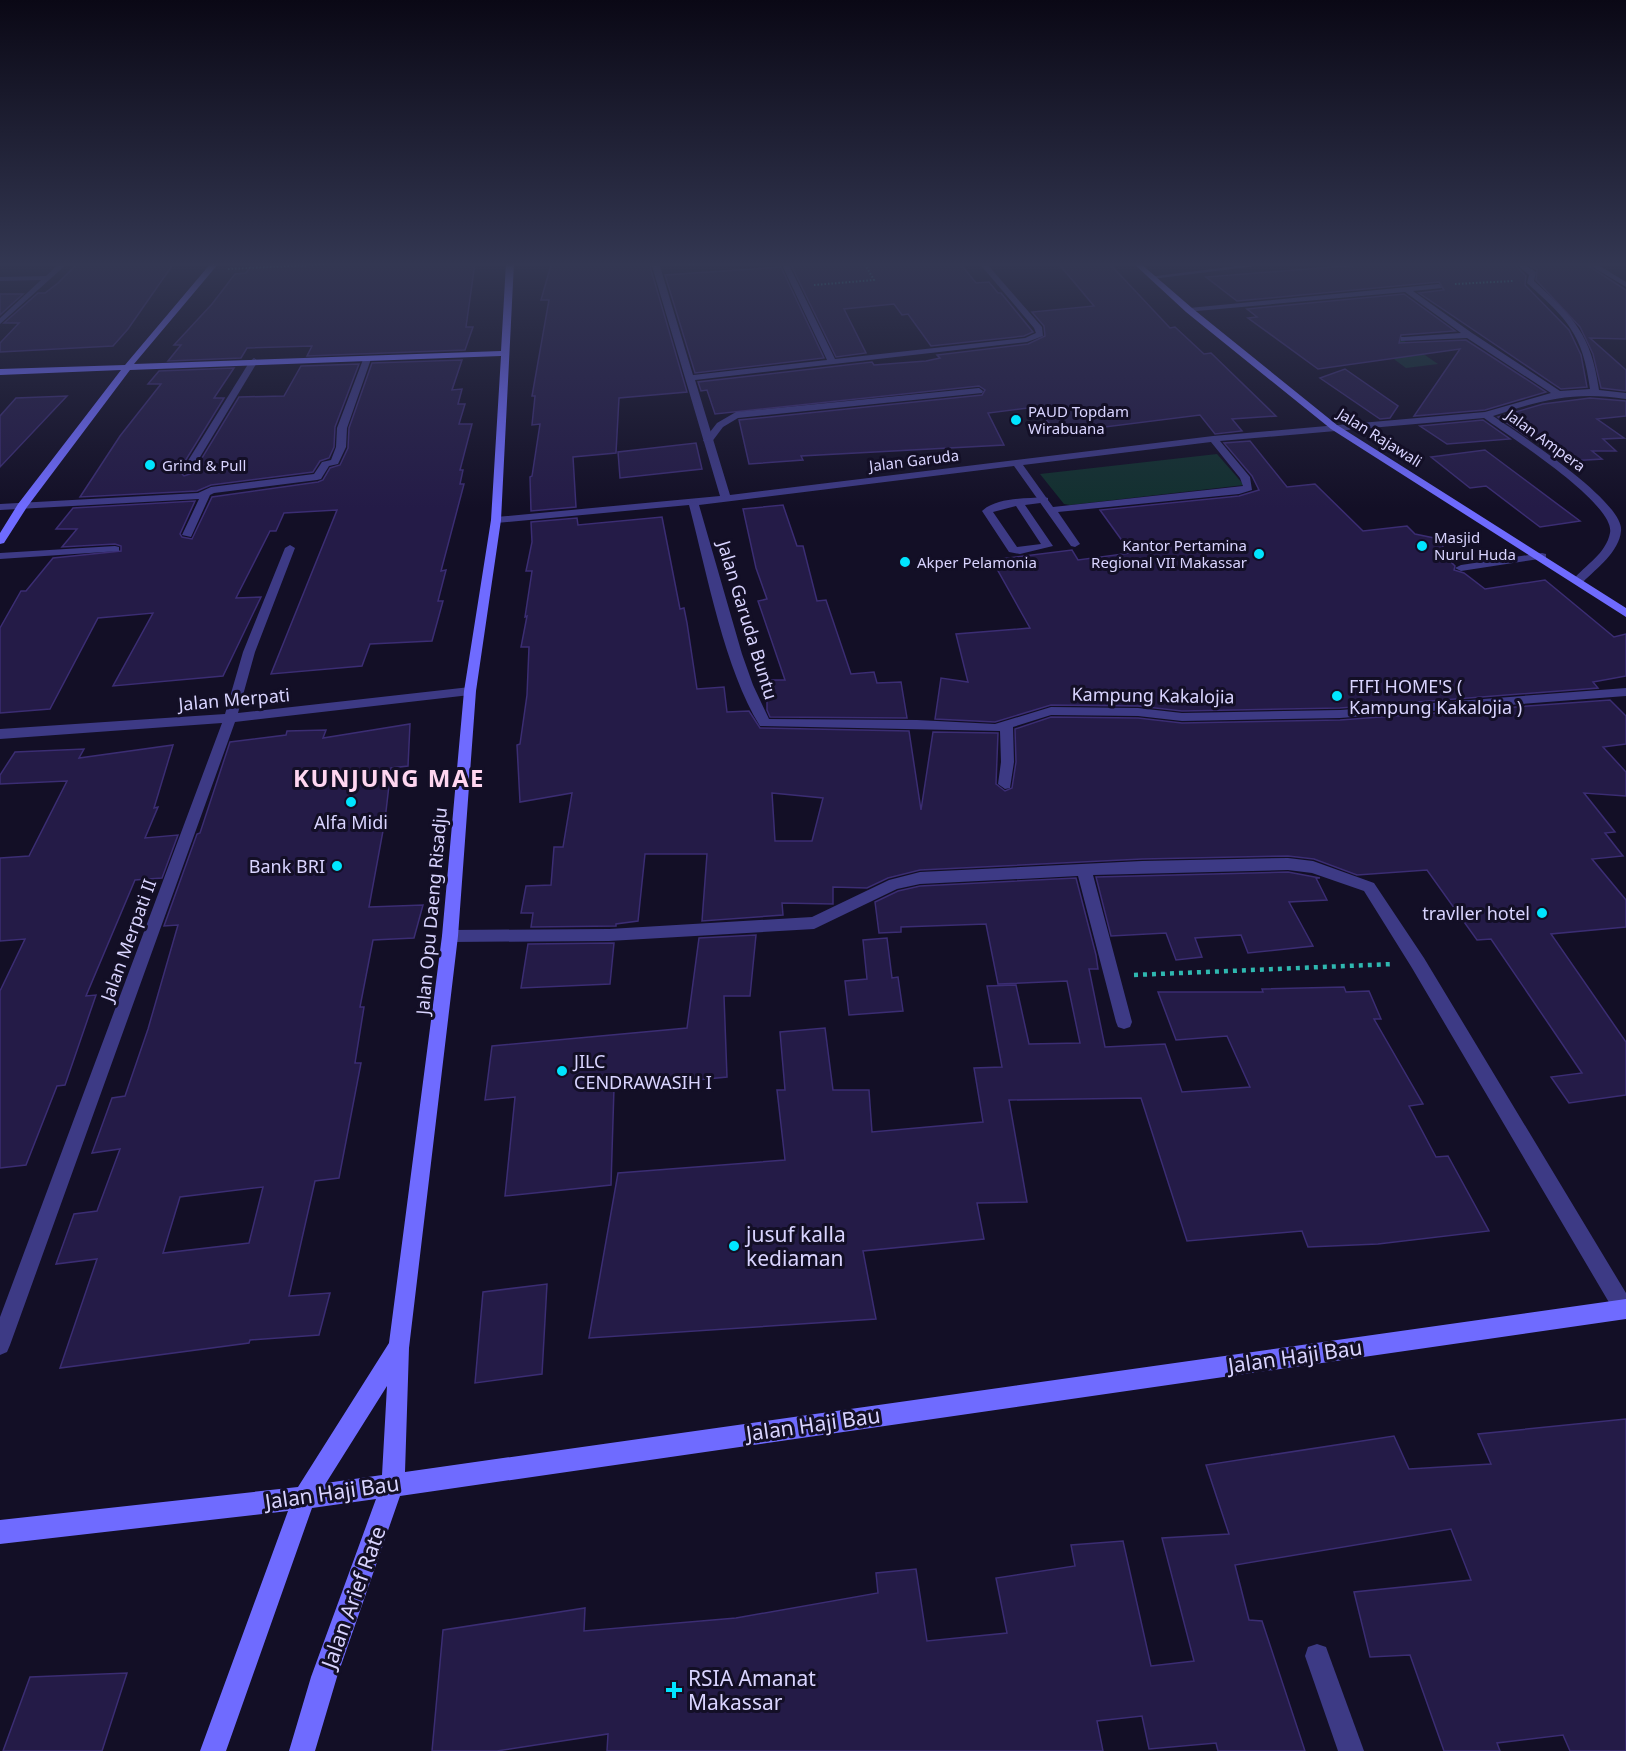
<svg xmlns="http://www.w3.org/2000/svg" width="1626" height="1751" viewBox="0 0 1626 1751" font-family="'Noto Sans',sans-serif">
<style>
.green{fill:#12302f}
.building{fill:#241b47;stroke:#3b2d73;stroke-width:1.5;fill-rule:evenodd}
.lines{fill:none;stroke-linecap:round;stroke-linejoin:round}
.path-far1{stroke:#2fb8b0;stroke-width:2;stroke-dasharray:1.5 2;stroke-linecap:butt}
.path{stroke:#2fb8b0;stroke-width:4.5;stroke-dasharray:4 5;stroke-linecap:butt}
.lane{fill:#3d3a85;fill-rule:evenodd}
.street{fill:#3d3a85;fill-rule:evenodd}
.secondary{fill:#6f6bff;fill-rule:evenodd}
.poi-dot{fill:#00e5ff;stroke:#130f26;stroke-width:2}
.labels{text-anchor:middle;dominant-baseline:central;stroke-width:6;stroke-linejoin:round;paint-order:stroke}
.far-poi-label{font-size:15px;fill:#d9d4ff;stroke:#130f26;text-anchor:start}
.far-street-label{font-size:15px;fill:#d9d4ff;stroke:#130f26}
.street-label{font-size:18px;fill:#d9d4ff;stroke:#130f26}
.poi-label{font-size:18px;fill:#d9d4ff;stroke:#130f26;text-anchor:start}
.near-poi-label{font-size:21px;fill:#d9d4ff;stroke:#130f26;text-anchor:start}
.near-street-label{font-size:21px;fill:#d9d4ff;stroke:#130f26}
.district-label{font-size:24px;font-weight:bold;letter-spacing:1.5px;fill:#ffd6f0;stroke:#130f26}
</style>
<rect width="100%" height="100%" fill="#130f26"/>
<!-- green -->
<g class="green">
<path d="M1400,338l38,26 -32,4 -37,-27z"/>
<path d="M1217,454l27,31 -174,20 -6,-1 -24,-30z"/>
</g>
<!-- building -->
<g class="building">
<path d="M78,263h96l-46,66 -15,17 -113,6v-9l19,-20h-15l34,-30h7l13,-10z"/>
<path d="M253,263h222l-9,64h7l-8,23 -158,6 5,-10 -65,2 -6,10 -73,3 13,-16h-7l38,-41 23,-30 11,-1z"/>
<path d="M575,263h74l38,129 -68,6 -3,55 -43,4 3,50 -45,4 -1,-34 2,-1 8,-52 -8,1 3,-29h-3l17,-96h-8l10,-35z"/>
<path d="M790,263h170l16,20 13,-1 9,11h3l32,39 -9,4 -93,10 -23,-32 -6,1 -8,-11 -50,5 22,44 -30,4z"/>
<path d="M1058,263h51l61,65 5,-1 29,27 7,-1 65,63 -44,3 10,12 -27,3 -15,-19 -143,18 -21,-26 -48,6 16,32 -203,11 2,4 -54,4 -10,-44 243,-25 3,-5 -6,-4 -264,28 -8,-24 -6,1 -3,-9 174,-20 2,3 52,-4 14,-3 -3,-3 91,-11 17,-8 -1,-10 -12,-14 62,-6z"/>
<path d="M1385,263h128l13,13 -1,9 44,45 12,25 6,32 -26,2 -142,-96 25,-3 -5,-8 -202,19 -31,-24z"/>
<path d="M1526,263h58l42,27v49l-36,-1 36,32v21l-25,-3 -8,-34 -13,-27 -44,-47 1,-10z"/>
<path d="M781,267l43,91 -129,15 -30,-98z"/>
<path d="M0,294h23l-23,21z"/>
<path d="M1404,294l51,37 -54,4 -2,8 67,-3 80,52 -61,18 -71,6 46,-67 -142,20 -70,-51 9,-1 -10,-8z"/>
<path d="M462,360l-10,30 10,-1 -4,15h7l-6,20h13l-12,46h3l-3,14h4l-23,87 5,-1 -8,31h5l-11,40 -62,3 -8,22 -91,8 66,-164 -53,3 -8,18h-6l-34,67 25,-1 -38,79 -110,10 40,-73 -55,5 -48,91 -50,4v-85l21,-37h5l27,-33 68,-7v-5l-6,-2 -53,3 15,-18h-21l17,-21 122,-7 -15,33 2,3 10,2 20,-42 106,-15 5,-2 7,-12 10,-3 8,-17 1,-20 23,-65z"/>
<path d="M359,364l-24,63 -1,20 -5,11 -9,3 -7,11 -102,13 -14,6 -117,6 40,-61 41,-52h-13l11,-13 75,-3 -20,30h10l-45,73 5,5 9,-3 46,-76 45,-1 17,-30z"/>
<path d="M1345,369l53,37 -8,12 -10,1 -60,-41z"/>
<path d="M67,396l-67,71v-51l16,-18z"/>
<path d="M1590,398l36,3v15l-29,3 27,19 -21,1 13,12h-24l10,8 -33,2 -30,-24 -10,1 -31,-21 45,-13z"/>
<path d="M1483,420l27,19 -63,5 -27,-18z"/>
<path d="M1250,441l37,46 28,-3 48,47 44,-5 8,8 24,5 11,22 5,5 -1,4 10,3 21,16 60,-9 69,57 12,-3v42l-33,6 5,6 -258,20 -158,3 -44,-5 -87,-1 -56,17 -60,-3 6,-41 27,4 -12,-48 74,-6 -38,-68 80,-10 6,10 53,-7 -31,-43 139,-14 20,-6 -7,-14 -28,-33z"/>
<path d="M696,443l6,26 -82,9 -2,-26z"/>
<path d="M1485,450l95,71 -40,6 -54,-41 -16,2 -39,-31z"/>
<path d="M783,505l14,41h6l14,55 9,-1 25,74 23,-2 3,11 24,-1 6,36 -137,-1 -3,-7v-30h18l-27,-79 9,-2 -11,-31 -13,-59z"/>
<path d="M662,517l18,92 4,-1 3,15 10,66 27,-2 3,25 22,-1 11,17 149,3 12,79 12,-78 65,1 -2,51 9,7 7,-3 4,-26 -1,-33 36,-12 87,1 44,5 158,-3 270,-20 16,16v28l-23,3 23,25v24l-42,-3 31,39 -10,1 18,23 -31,3 34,41v27l-75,7 75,108v53l-57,8 -18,-26 31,-4 -91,-134 -14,1 -50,-70 -70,5 -43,-16 -26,-3 -146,3 -222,11 -32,8 -21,10 -34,-1v17l-51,-1 1,12 -81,6 5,-67h-62l-7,67 -22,3v2l-85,1 2,-14h-12l5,-27 25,-1 3,-38h9l9,-54 -52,9 -3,-57 3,-1 7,-49 2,-48h-8l6,-31 -2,1 7,-46h-6l6,-29 -1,-20 46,-4 1,7zM772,793l51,5 -11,43h-37z"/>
<path d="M410,724l-2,42 -17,2 -6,52 -16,87 54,-2 -9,33 -41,2 -13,67h4l-9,56h6l-22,115 -24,3 -26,115 41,-3 -11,42 -69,5 -1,3 -189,25 37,-109 -41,5 18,-50 23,-3 23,-62 -28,4 20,-55 13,-2 23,-67 30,-104 -14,1 33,-92 3,-1 30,-91 56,-7 1,-4 39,-1 -3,8zM263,1187l-14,56 -86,10 17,-56z"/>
<path d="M173,745l-19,63 4,-1 -13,31 33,-3 -16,43 -27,2 -49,116 10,-1 -31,90 -8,1 -31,79 -26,3v-177l25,-52 -25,2v-83l29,-2 38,-75 -67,3v-9l15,-23 69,-3 -5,9z"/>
<path d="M1288,872l32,6h-4l11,22 -38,2 24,44 -65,7 -7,-18 -46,3 7,19 -26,3 -10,-27 -55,3 -15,-59z"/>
<path d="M1076,878l20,77 2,14h-9l16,78 60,-3 17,48 68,-5 -23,-51 -51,4 -18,-48h105l-1,-3 82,-2 2,5 23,-1 12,28h-7l49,85 -14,2 27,51 12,-1 41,75 -111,13 -70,3 -6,-16 -115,10 -46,-143 -132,2 18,102 -50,1 7,36 -121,12 13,68 -287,19 29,-165 167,-13 -8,-70h8l-5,-58 45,-4 8,62h36l3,42 111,-10 -9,-54 28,-1 -15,-81 29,-1 13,59 51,-1 -13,-62 -69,3 -12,-60 -85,3v5l-22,1 -4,-31 23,-11 22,-5z"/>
<path d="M756,935l-6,61h-26l3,81 -113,11 -3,97 -106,11 10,-99 -30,3 7,-54 195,-18 12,-90z"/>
<path d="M887,938l5,40 6,-1 5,34 -54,4 -4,-34 22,-2 -4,-39z"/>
<path d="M614,943l-4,41 -89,4 7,-44z"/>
<path d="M547,1284l-5,90 -67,9 8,-91z"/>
<path d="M1626,1419v332h-56l-7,-16 -66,8 3,8h-56l-34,-96 -40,2 -16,-65 117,-12 -20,-51 -216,36 14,55 13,1 43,130h-87l-2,-8 -67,6 -7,-33 -45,5 6,30h-496l1,-17 -111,17h-65l11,-121 142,-22 -1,23 152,-13 142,-25 -2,-20 40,-4 11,72 80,-8 -11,-55 79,-12 -4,-21 52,-4 28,125 43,-5 -32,-123 67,-4 -23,-69 188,-29 15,33 82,-5 -13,-30z"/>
<path d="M127,1673l-25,78h-99l27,-74z"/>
</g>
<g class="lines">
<!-- path-far1 -->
<g class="path-far1">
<path d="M675,265l36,-2"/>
<path d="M228,269l103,-5"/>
<path d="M1455,284l58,-3"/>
<path d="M814,285l60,-5 -10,-17"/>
</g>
<!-- path -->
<path class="path" d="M1134,975l259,-11"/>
<!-- lane -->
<g class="lane">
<path d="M1261,263h20l-129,16 -4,-2z"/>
<path d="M979,388l4,3 -1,2 -244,25 -15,9 -12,16 -8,-2 14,-18 19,-11z"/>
<path d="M1044,497l4,1v4l-23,3 28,41 -33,8 -11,-2 -27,-41c15,-14 43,-12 62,-14zM1016,506l25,38 -24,3 -24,-35z"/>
</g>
<!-- street -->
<g class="street">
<path d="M60,263h8l-68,61v-6l41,-38 -41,1v-4l46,-1z"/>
<path d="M651,263h8l34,112 134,-15 -46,-97h7l47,96 190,-21 11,-5 -2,-5 -55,-65h7l56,64 1,9 -16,6 -332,38 35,115 483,-59 272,-24 66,-19 -84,-55 -66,3v-4h3l57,-4 -56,-41 -219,20v-4h3l250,-24 3,4 -29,3 59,42 88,58 30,-2c-7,-55 -23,-70 -63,-106l2,-8 -14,-12h7l14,9 -2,9c40,37 57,53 65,109l27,3v6c-51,-8 -85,1 -133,17 25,17 132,86 128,115 -2,21 -24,37 -38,51l-4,1 -6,-3c12,-15 33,-26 37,-47 6,-29 -101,-97 -126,-115l-264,23 30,36 2,13 -13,4 -181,18 22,32 -5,3 -4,-1 -57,-80 -315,39 43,149 11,31 16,34 148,1 78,4 56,-17 87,1 44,5 158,-3 286,-22v8l-286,22 -158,3 -44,-5 -87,-1 -38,12 1,35 -4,26 -5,1 -7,-5 3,-22 -1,-31 -240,-5c-36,-58 -53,-153 -71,-221l-193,18 -5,-3 5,-3 224,-21zM1211,442l29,36 3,8 -190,21 -30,-42z"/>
<path d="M1586,263h9l31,19v5z"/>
<path d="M364,357l7,2 -24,69 -1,19 -8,17 -9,2 -8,13 -4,1 -103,13 -4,2 -19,42 -9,-2 17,-36 -199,11v-6l198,-11 13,-6 103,-13 8,-12 9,-2 5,-13 1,-19z"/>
<path d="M254,358l4,3 -67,111 -8,2 -2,-2 69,-111z"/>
<path d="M290,545l5,3 -40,104 -17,61 232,-26 6,4 -6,4 -235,27 -225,623 -3,7 -7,3v-38l222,-594 -222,16v-10l225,-15 18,-62 42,-104z"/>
<path d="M115,546l4,1v4l-119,8v-6z"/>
<path d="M1542,553l4,1v4l-85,13 -6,-3 6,-3z"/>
<path d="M1288,858l25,3 61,22 50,75 202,335v25l-9,-2 -205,-348 -48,-77 -52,-18 -24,-3 -195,5 39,147 -2,5 -6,2 -6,-2 -2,-5 -38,-146 -158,8 -23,5 -83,40 -205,12 -159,1 -6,-1 -2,-5 2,-5 6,-1 159,-1 203,-12 77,-37 31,-8 222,-11z"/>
<path d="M1317,1644l9,3 38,104h-26l-33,-95 3,-9z"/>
</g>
<!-- secondary -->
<g class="secondary">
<path d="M211,263h8l-85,101 367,-13 5,-88h8l-13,257 -25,171 -18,245 -49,412 -4,124 1221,-173v20l-1226,177 -63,181 -22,74h-26l22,-74 65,-178 -64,9 -86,243h-26l88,-240 -288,33v-24l298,-33 91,-144 53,-407 22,-245 27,-171 10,-164 -371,14 -103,137 -23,36 -4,1v-11l18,-29 103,-134 -121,5v-6l125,-4zM387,1386l-5,89 -56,8z"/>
<path d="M1133,263h7l52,45 145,117 289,183v9l-295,-188 -145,-117z"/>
</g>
</g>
<!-- sky -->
<linearGradient id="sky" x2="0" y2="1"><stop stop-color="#0a0815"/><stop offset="0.52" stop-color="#333752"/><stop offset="1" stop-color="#333752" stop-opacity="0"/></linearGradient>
<rect width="1626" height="508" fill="url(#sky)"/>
<!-- markers -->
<g class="poi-dot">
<circle cx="1016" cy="420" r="6"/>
<circle cx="150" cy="465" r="6"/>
<circle cx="1422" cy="546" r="6"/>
<circle cx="1259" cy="554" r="6"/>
<circle cx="905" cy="562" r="6"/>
<circle cx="1337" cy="696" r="6"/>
<circle cx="351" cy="802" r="6"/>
<circle cx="337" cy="866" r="6"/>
<circle cx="1542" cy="913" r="6"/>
<circle cx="562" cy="1071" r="6"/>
<circle cx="734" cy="1246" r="6"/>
<path d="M671 1681h6v6h6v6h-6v6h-6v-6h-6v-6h6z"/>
</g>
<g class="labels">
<!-- far-poi labels -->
<g class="far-poi-label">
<text x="1028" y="411">PAUD Topdam<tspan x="1028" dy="17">Wirabuana</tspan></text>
<text x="162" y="465">Grind &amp; Pull</text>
<text x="1434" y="537">Masjid<tspan x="1434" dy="17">Nurul Huda</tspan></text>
<text x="1247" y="545" text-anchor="end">Kantor Pertamina<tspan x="1247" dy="17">Regional VII Makassar</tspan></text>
<text x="917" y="562">Akper Pelamonia</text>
</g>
<!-- far-street labels -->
<g class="far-street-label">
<text transform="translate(1380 437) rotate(32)">Jalan Rajawali</text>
<text transform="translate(1546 440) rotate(36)">Jalan Ampera</text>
<text transform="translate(914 460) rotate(-7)">Jalan Garuda</text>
</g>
<!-- street labels -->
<g class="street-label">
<text transform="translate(748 620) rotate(73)">Jalan Garuda Buntu</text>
<text transform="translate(1153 695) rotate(1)">Kampung Kakalojia</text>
<text transform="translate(234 699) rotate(-5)">Jalan Merpati</text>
<text transform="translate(431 911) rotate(-85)">Jalan Opu Daeng Risadju</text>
<text transform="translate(128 940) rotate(-70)">Jalan Merpati II</text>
</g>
<!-- poi labels -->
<g class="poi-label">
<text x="1349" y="686">FIFI HOME'S (<tspan x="1349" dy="21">Kampung Kakalojia )</tspan></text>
<text x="351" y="822" text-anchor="middle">Alfa Midi</text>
<text x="325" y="866" text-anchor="end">Bank BRI</text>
<text x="1530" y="913" text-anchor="end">travller hotel</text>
<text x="574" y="1061">JILC<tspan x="574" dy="21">CENDRAWASIH I</tspan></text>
</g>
<!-- near-poi labels -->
<g class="near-poi-label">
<text x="746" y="1234">jusuf kalla<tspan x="746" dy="24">kediaman</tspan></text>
<text x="688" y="1678">RSIA Amanat<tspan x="688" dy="24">Makassar</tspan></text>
</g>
<!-- near-street labels -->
<g class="near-street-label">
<text transform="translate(1295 1356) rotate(-8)">Jalan Haji Bau</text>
<text transform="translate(813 1424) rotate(-8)">Jalan Haji Bau</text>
<text transform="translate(332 1492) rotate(-8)">Jalan Haji Bau</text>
<text transform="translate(353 1597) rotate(-70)">Jalan Arief Rate</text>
</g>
<!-- district labels -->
<g class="district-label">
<text x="389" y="777">KUNJUNG MAE</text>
</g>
</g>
</svg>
